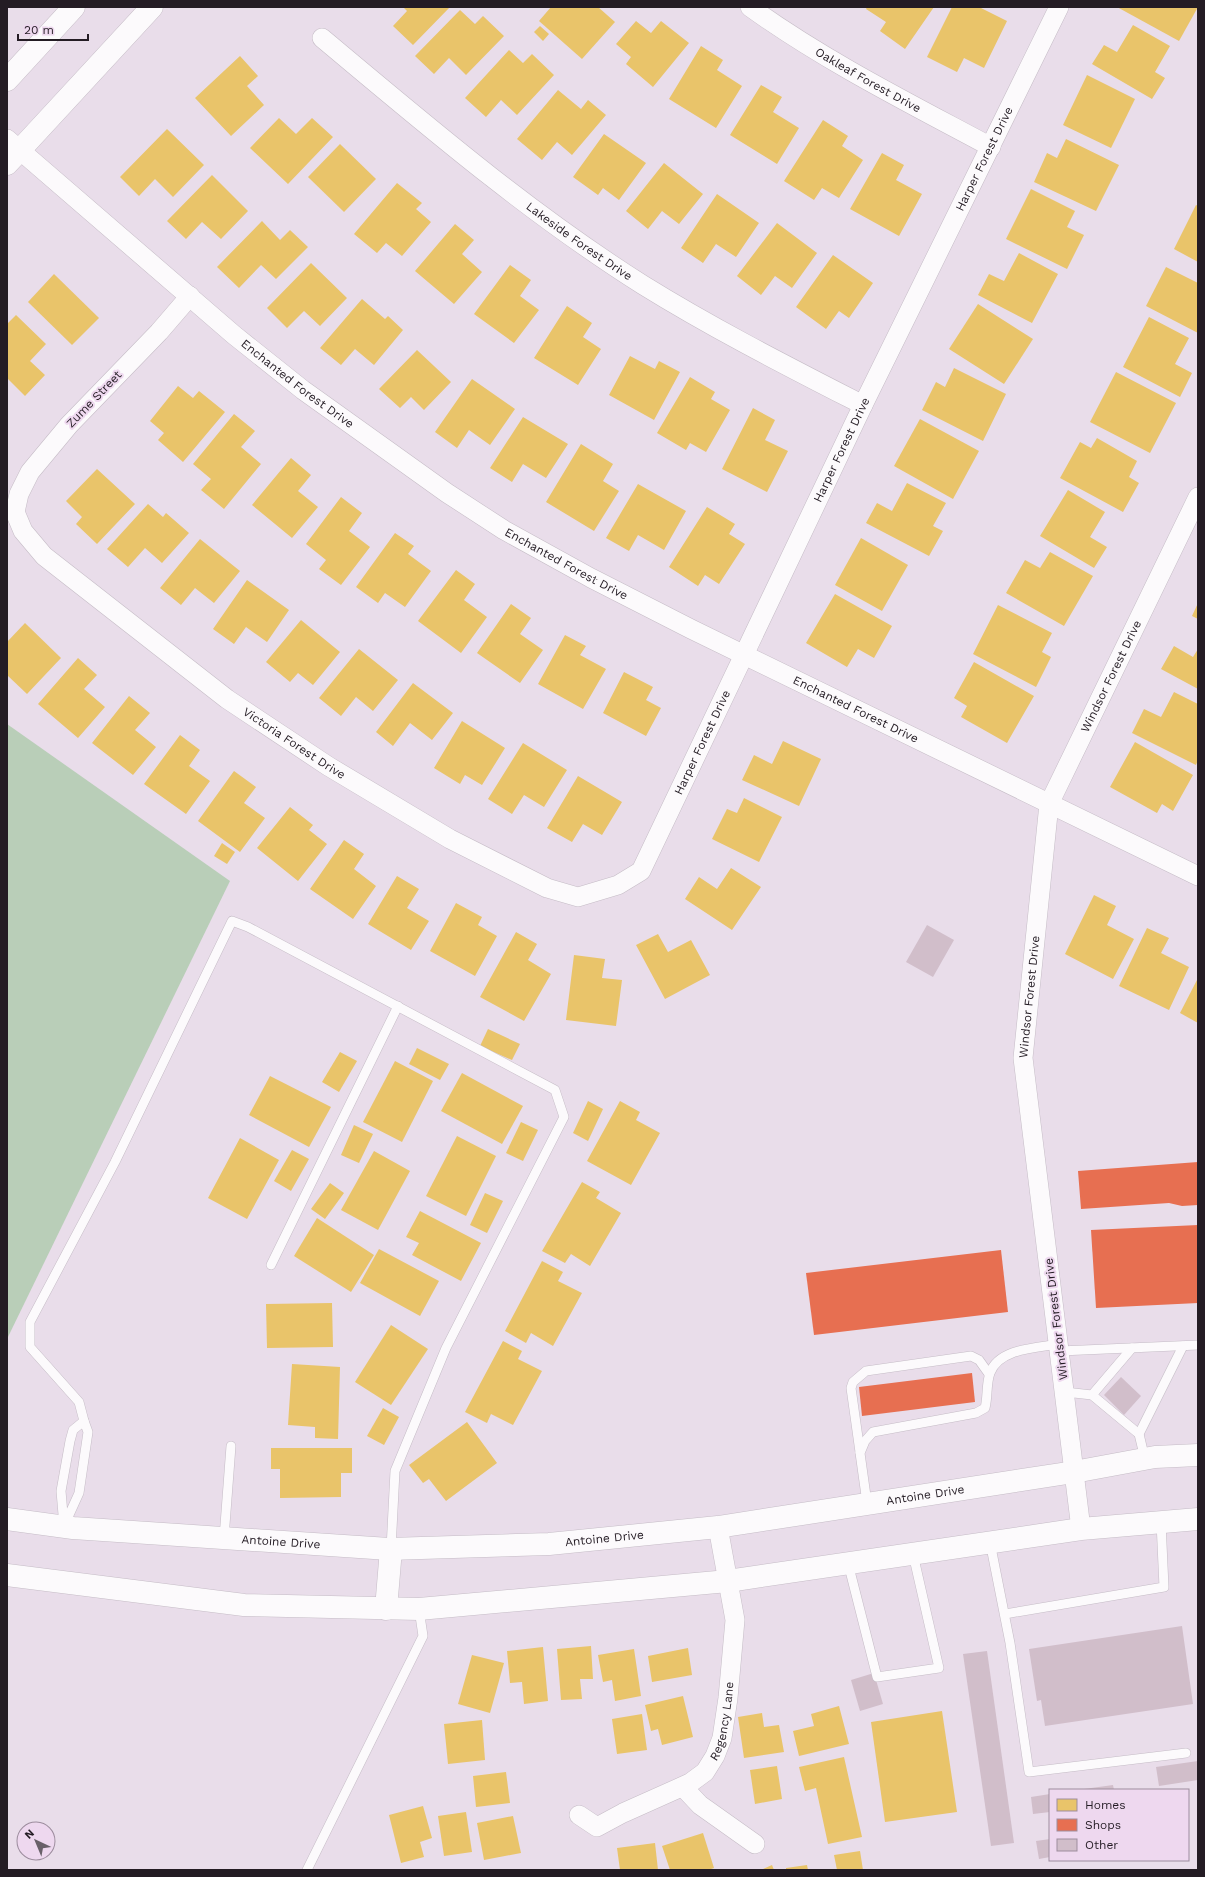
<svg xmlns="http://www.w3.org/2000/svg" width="1205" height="1877" viewBox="0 0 1205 1877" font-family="'Work Sans',sans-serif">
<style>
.green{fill:#b9ceb8}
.homes{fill:#e9c46a}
.shops{fill:#e76f51}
.building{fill:#d1beca}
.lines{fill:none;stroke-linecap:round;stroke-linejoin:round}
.service-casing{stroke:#c5bcc6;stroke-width:10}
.minor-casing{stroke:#c5bcc6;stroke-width:20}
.secondary-casing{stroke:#c5bcc6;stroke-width:23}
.service{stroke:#fcfafc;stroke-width:9}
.minor{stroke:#fcfafc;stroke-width:19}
.secondary{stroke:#fcfafc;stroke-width:22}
.labels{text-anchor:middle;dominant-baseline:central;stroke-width:4;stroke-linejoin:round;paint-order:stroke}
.street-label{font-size:12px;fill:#241c24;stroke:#eed8ef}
</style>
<rect width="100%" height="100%" fill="#e9ddea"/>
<!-- green -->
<path class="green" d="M7,724l223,157 -223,458z"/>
<!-- homes -->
<g class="homes">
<path d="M403,7h47l-37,38 -20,-19 14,-15z"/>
<path d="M551,7h47l17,15 -33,37 -43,-38z"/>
<path d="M867,7h67l-29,42 -25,-18 6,-9 -20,-13z"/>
<path d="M952,7h27l28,14 -23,47 -20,-10 -7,14 -30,-15z"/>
<path d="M1117,7h81l-19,34z"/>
<path d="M460,10l15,14 8,-8 21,20 -38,39 -17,-17 -15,16 -19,-18z"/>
<path d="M636,21l15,12 10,-12 28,22 -36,44 -27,-23 5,-7 -15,-13z"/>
<path d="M1133,25l37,21 -15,26 10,6 -13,21 -60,-35 12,-19 13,7z"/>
<path d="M540,26l9,8 -6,7 -9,-9z"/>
<path d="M701,46l22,14 -6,10 25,16 -26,42 -47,-29z"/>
<path d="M509,50l14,13 9,-9 22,21 -37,40 -16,-15 -15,17 -21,-19z"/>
<path d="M240,56l18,20 -11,10 17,19 -33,31 -36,-38z"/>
<path d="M1087,75l48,24 -24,49 -48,-23z"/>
<path d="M761,85l21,12 -9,15 26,16 -22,36 -47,-29z"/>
<path d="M558,90l23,19 7,-9 18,15 -34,40 -15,-13 -15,18 -25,-21z"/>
<path d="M279,118l17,16 16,-16 21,19 -45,47 -38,-36z"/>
<path d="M823,120l25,16 -6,10 21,14 -24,38 -17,-10 -8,12 -30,-19z"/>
<path d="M167,129l37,36 -31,32 -18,-18 -16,17 -19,-19z"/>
<path d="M604,134l42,29 -27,37 -16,-12 -5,7 -25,-18z"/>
<path d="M1066,139l53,26 -23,46 -62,-29 13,-29 10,5z"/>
<path d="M340,144l36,35 -32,33 -36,-35z"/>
<path d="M882,153l22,12 -8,15 26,14 -23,42 -49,-27z"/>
<path d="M664,163l39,31 -24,30 -17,-13 -14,18 -22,-18z"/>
<path d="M212,175l36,36 -27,28 -19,-17 -16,17 -19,-18z"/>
<path d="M397,183l25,20 -6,6 15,13 -29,34 -16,-13 -9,10 -23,-19z"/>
<path d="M1031,189l44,22 -8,16 17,8 -17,34 -61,-30z"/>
<path d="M717,194l42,29 -23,34 -20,-13 -13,19 -22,-15z"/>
<path d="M1196,205l2,1v56l-24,-13z"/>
<path d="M262,221l18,19 10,-10 18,17 -32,32 -15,-14 -22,23 -22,-21z"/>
<path d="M777,223l40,30 -25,35 -17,-12 -14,19 -24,-19z"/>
<path d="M455,224l19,16 -12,14 20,18 -28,32 -39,-33z"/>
<path d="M1019,253l39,21 -26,49 -54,-28 11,-21 15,7z"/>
<path d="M833,255l40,28 -24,35 -10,-7 -13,18 -30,-22z"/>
<path d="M311,263l36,35 -27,28 -16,-15 -17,17 -20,-20z"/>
<path d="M510,265l21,15 -11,16 19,14 -25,33 -40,-29z"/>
<path d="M1166,267l32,16v50l-52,-27z"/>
<path d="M54,274l45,44 -27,27 -44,-43z"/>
<path d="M362,299l23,20 3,-3 15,14 -29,35 -19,-16 -14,16 -21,-17z"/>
<path d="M978,304l55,35 -29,45 -55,-35z"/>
<path d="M567,306l25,17 -9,14 18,12 -23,36 -44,-27z"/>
<path d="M16,315l30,29 -16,17 15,14 -20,21 -18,-18v-54z"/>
<path d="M1149,317l40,21 -14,26 17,9 -12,24 -57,-30z"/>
<path d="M417,350l34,32 -27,28 -13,-13 -11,11 -21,-19z"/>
<path d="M630,356l25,13 4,-8 21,11 -26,48 -45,-25z"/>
<path d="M954,368l52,26 -23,47 -61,-31 14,-28 9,5z"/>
<path d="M1116,372l60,31 -26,50 -60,-31z"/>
<path d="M690,377l25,15 -4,7 19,11 -24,42 -16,-9 -4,7 -29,-17z"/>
<path d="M472,379l43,30 -25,36 -21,-15 -12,18 -22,-16z"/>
<path d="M178,386l15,12 6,-7 26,21 -42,50 -25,-22 6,-7 -14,-12z"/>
<path d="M753,408l22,12 -10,20 23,11 -21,41 -45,-23z"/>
<path d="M234,414l21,17 -14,16 20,17 -37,45 -23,-19 10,-11 -18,-15z"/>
<path d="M523,417l45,27 -22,34 -23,-14 -11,18 -22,-14z"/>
<path d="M920,419l59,32 -26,48 -59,-33z"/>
<path d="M1097,438l40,23 -8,16 10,6 -16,29 -63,-34 20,-36 11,6z"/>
<path d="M581,444l32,20 -10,17 16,10 -25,40 -48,-29z"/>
<path d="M291,458l20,17 -13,16 20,16 -26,31 -40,-33z"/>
<path d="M97,469l38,35 -38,40 -21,-20 6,-7 -16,-16z"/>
<path d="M907,483l39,20 -13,23 10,5 -14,25 -63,-33 11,-20 15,8z"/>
<path d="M638,484l48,27 -22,39 -26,-15 -9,16 -23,-13z"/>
<path d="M1068,490l37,22 -15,25 17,10 -13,21 -54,-32z"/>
<path d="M341,497l21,16 -13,18 21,16 -29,38 -22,-16 7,-9 -20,-16z"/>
<path d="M148,504l15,13 3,-4 23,20 -27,30 -17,-15 -17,19 -21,-18z"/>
<path d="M707,507l28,17 -6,10 16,10 -26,40 -14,-9 -7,11 -29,-19z"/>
<path d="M395,533l19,13 -6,8 23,17 -26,36 -20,-14 -7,10 -22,-16z"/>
<path d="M861,538l47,27 -26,46 -47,-26z"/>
<path d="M200,539l40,32 -26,32 -19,-15 -14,17 -21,-17z"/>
<path d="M1050,552l43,24 -29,50 -58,-33 19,-33 15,8z"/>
<path d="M456,570l19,14 -11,16 23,17 -26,36 -43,-32z"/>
<path d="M247,580l42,30 -22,32 -21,-15 -12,17 -21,-15z"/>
<path d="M835,594l57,32 -18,32 -16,-9 -11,18 -41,-24z"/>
<path d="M1198,603v16l-6,-3z"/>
<path d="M511,604l20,14 -11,16 23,16 -23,33 -43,-30z"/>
<path d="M998,605l54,28 -10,19 9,5 -15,30 -63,-33z"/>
<path d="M301,620l39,32 -27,33 -15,-12 -8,9 -24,-20z"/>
<path d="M25,623l36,35 -34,36 -20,-19v-33z"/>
<path d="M565,635l21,11 -6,9 26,14 -23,40 -45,-25z"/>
<path d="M1174,646l19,11 5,-8v40l-37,-20z"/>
<path d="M359,649l39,31 -25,31 -17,-14 -15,19 -22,-18z"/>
<path d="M78,658l19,17 -13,14 21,18 -27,31 -40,-34z"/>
<path d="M974,662l60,34 -27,47 -46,-26 6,-11 -13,-8z"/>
<path d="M624,672l29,15 -7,13 15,8 -15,28 -43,-23z"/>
<path d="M413,683l40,30 -21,27 -22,-17 -17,23 -17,-14z"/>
<path d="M1174,692l24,12v56l-2,5 -64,-32 12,-24 17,8z"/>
<path d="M129,696l21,17 -15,17 21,17 -23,28 -41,-32z"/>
<path d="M462,721l43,27 -23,37 -17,-10 -5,9 -26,-16z"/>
<path d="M180,735l20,15 -11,16 21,15 -24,33 -42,-30z"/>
<path d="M783,741l38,18 -22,47 -57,-26 12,-25 18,9z"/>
<path d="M1135,742l58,33 -20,36 -11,-7 -5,9 -47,-26z"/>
<path d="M523,743l44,27 -23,37 -20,-12 -12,19 -24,-15z"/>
<path d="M234,771l22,16 -12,16 21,15 -25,34 -42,-31z"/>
<path d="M578,776l44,26 -20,33 -19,-11 -11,18 -25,-14z"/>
<path d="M744,798l38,19 -23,45 -47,-23 15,-30 10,4z"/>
<path d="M290,807l23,18 -4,5 18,14 -29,37 -41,-33z"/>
<path d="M344,840l20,14 -10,15 22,17 -23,33 -43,-30z"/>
<path d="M222,843l13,9 -8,12 -13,-8z"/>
<path d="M731,868l30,19 -29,43 -47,-31 14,-22 18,12z"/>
<path d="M397,876l22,13 -12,19 22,13 -18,29 -43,-26z"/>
<path d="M1094,895l22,11 -9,19 27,14 -21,40 -48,-25z"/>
<path d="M456,903l26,14 -4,8 19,11 -22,40 -45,-25z"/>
<path d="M1147,928l22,10 -8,15 28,14 -20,43 -50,-24z"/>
<path d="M516,932l21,12 -9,16 23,14 -27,47 -44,-24z"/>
<path d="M658,934l10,18 23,-12 19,35 -45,24 -29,-54z"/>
<path d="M574,955l31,4 -3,19 20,2 -6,46 -50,-6z"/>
<path d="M1198,978v45l-18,-10z"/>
<path d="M488,1029l32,15 -8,16 -32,-14z"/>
<path d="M417,1048l32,16 -9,16 -31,-16z"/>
<path d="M340,1052l17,9 -18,31 -17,-10z"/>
<path d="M395,1061l38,20 -31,61 -39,-20z"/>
<path d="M462,1073l61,33 -21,38 -61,-33z"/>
<path d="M270,1076l61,31 -22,40 -60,-32z"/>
<path d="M588,1101l15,8 -15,32 -15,-8z"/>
<path d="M620,1101l20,11 -4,8 24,13 -29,52 -44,-24z"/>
<path d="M521,1122l17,8 -15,31 -17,-8z"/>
<path d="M354,1125l19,9 -14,29 -18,-8z"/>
<path d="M457,1136l39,20 -30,60 -40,-20z"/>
<path d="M240,1138l39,22 -32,59 -39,-21z"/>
<path d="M292,1150l17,9 -18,32 -17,-10z"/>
<path d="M374,1151l36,20 -32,59 -37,-20z"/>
<path d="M582,1182l18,10 -4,6 25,15 -31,53 -19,-12 -6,9 -23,-12z"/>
<path d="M330,1183l14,10 -19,26 -14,-10z"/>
<path d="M485,1193l18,8 -16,32 -17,-8z"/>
<path d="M420,1211l61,32 -20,38 -49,-26 7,-12 -13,-6z"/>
<path d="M317,1218l57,37 -23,37 -57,-36z"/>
<path d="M379,1249l60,32 -19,35 -60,-33z"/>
<path d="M542,1261l21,11 -5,9 24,12 -29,53 -22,-13 -5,10 -21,-12z"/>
<path d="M332,1303l1,44 -66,1 -1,-44z"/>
<path d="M391,1325l37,24 -37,56 -36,-23z"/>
<path d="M503,1341l19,10 -4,8 24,12 -29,54 -22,-11 -4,9 -22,-11z"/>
<path d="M292,1364l48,3 -2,72 -23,-1v-11l-27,-2z"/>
<path d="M383,1408l16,9 -15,28 -17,-9z"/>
<path d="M467,1422l30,41 -51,38 -17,-22 -6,4 -14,-18z"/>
<path d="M271,1448h81v25h-11v24l-61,1v-29h-9z"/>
<path d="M591,1646l2,33h-13l2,20 -21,1 -4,-51z"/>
<path d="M543,1647l5,54 -24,3 -2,-22 -12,1 -3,-32z"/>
<path d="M688,1648l4,27 -40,7 -4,-26z"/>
<path d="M634,1649l7,47 -26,5 -3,-21 -9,2 -5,-27z"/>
<path d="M472,1655l32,8 -14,50 -32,-9z"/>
<path d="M683,1696l10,41 -31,8 -4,-16 -7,2 -6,-26z"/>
<path d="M839,1706l10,38 -50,12 -6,-25 21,-5 -3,-12z"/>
<path d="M942,1711l15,101 -72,10 -14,-100z"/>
<path d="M762,1713l2,14 15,-2 5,27 -40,6 -6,-41z"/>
<path d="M642,1714l5,36 -30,4 -5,-35z"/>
<path d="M482,1720l3,40 -37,4 -4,-40z"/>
<path d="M844,1757l18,80 -34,7 -12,-56 -11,3 -6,-24z"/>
<path d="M777,1766l5,33 -27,5 -5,-34z"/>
<path d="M506,1772l4,31 -34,4 -3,-31z"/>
<path d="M423,1806l9,32 -12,4 4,15 -23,6 -12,-48z"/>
<path d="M466,1812l6,40 -28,4 -6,-40z"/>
<path d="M513,1816l8,37 -37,7 -7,-37z"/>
<path d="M703,1833l11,35 -6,2h-38l-8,-24z"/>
<path d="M655,1843l3,27h-38l-3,-22z"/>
<path d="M860,1851l3,19h-26l-3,-15z"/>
<path d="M772,1865l2,5h-13z"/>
<path d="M807,1865l1,5h-22v-2z"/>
</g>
<!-- shops -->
<g class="shops">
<path d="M1198,1162v43l-16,1 -13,-3 -88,6 -3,-38z"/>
<path d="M1198,1225v78l-102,5 -5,-78z"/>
<path d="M1001,1250l7,62 -194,23 -8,-62z"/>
<path d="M972,1373l3,29 -113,14 -3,-29z"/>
</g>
<!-- building -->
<g class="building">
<path d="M927,925l27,15 -21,37 -27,-15z"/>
<path d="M1121,1377l20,19 -17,19 -20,-20z"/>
<path d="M1182,1626l11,78 -148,22 -4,-26 -4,1 -8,-52z"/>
<path d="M987,1651l27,192 -23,3 -28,-192z"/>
<path d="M874,1673l9,31 -23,7 -9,-31z"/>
<path d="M1198,1761v19l-39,6 -3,-19z"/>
<path d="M1113,1785l1,5h-30v-1z"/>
<path d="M1050,1794v18l-17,2 -2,-17z"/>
<path d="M1050,1839v18l-11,2 -3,-18z"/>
</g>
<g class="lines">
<!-- service casing -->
<g class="service-casing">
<g id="service">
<path d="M271,1265l127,-259"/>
<path d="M1060,1351l138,-6"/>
<path d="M1065,1392l27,3 47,39 6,25"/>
<path d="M1092,1395l40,-47"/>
<path d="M84,1421l-5,-19 -49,-55v-25l85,-160 117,-241 16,6 307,163 9,27 -118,231 -51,123 -4,78"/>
<path d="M84,1421l4,11 -9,61 -15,33 -3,-35 9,-50 3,-11z"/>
<path d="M1139,1434l44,-88"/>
<path d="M860,1452l-9,-64 2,-6 13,-11 105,-15 8,4 10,14"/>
<path d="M867,1503l-7,-50 5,-12 8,-9 103,-19 9,-5c3,-11 1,-24 5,-35 9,-25 47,-25 69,-29"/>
<path d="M224,1538l7,-92"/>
<path d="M990,1542l20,101 19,129 157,-19"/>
<path d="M848,1563l29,114 62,-9 -26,-114"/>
<path d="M1005,1614l159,-27 -3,-65"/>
<path d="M307,1870l116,-234 -4,-27"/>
</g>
</g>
<!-- minor casing -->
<g class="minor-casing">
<g id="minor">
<path id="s1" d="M750,7c75,54 159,96 241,140"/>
<path id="s2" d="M322,38c104,87 207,175 321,247 71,44 146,82 220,120"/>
<path id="s3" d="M7,139l227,196 69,55 144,103 57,37 87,48 100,51 507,247"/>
<path id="s4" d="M190,296l-31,36 -90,93 -39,47 -11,22 -4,18 8,19 21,25 183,143 101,67 122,73 97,49 31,9 40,-12 23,-14 222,-466 196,-398"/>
<path id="s5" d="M1081,1529l-58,-471 26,-254 149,-307"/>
<path d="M683,1787l17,18 55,39"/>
<path id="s6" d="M579,1815l18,12 26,-14 67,-30 15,-11 10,-16 7,-18 6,-40 7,-78 -17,-93"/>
</g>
</g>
<!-- secondary casing -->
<g class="secondary-casing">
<g id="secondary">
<path d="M7,80l67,-73"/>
<path d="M7,164l145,-157"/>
<path id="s7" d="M7,1519l66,9 316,21 160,-5 169,-17 356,-55 81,-15 43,-2"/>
<path d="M7,1575l237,30 175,4 309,-28 353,-52 117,-10"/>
<path d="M386,1609l5,-60"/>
</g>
</g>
<!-- service -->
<use href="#service" class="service"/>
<!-- minor -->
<use href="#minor" class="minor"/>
<!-- secondary -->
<use href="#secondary" class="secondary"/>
</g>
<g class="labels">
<!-- street labels -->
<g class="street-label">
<text stroke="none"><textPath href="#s1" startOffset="139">Oakleaf Forest Drive</textPath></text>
<text stroke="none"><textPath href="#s4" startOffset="1830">Harper Forest Drive</textPath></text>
<text stroke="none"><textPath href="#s2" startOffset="328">Lakeside Forest Drive</textPath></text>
<text stroke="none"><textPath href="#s3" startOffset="380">Enchanted Forest Drive</textPath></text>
<text transform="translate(94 399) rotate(-46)">Zume Street</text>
<text stroke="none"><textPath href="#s4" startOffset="1506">Harper Forest Drive</textPath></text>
<text stroke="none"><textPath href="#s3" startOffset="704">Enchanted Forest Drive</textPath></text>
<text stroke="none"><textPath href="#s5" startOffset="872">Windsor Forest Drive</textPath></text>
<text stroke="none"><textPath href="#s3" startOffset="1028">Enchanted Forest Drive</textPath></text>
<text stroke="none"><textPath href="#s4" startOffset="1182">Harper Forest Drive</textPath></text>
<text stroke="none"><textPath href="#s4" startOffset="647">Victoria Forest Drive</textPath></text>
<text stroke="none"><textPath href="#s5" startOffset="536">Windsor Forest Drive</textPath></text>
<text transform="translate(1056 1319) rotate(-97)">Windsor Forest Drive</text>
<text stroke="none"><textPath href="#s7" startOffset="923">Antoine Drive</textPath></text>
<text stroke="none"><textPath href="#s7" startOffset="599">Antoine Drive</textPath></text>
<text stroke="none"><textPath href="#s7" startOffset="275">Antoine Drive</textPath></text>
<text stroke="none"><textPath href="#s6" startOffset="198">Regency Lane</textPath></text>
</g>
</g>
<!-- border -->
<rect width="1205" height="1877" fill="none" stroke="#241c24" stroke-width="16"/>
<!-- legend -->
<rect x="1049" y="1789" width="140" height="72" fill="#eed8ef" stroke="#9d8d9e"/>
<rect x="1057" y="1799" width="20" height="12" fill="#e9c46a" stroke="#9d8d9e"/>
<text x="1085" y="1809" font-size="12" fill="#241c24">Homes</text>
<rect x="1057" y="1819" width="20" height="12" fill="#e76f51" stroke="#9d8d9e"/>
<text x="1085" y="1829" font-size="12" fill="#241c24">Shops</text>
<rect x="1057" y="1839" width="20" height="12" fill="#d1beca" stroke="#9d8d9e"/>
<text x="1085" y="1849" font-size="12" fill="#241c24">Other</text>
<!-- north arrow -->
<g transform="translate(36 1841) rotate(316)"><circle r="19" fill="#eed8ef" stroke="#9d8d9e"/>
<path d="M0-3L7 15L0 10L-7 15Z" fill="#696069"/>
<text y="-6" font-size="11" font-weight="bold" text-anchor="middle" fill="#241c24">N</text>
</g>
<!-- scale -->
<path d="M18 34v6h70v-6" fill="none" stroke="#241c24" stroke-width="2"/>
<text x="24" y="34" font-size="12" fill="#241c24" stroke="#eed8ef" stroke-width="3" paint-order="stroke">20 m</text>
</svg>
